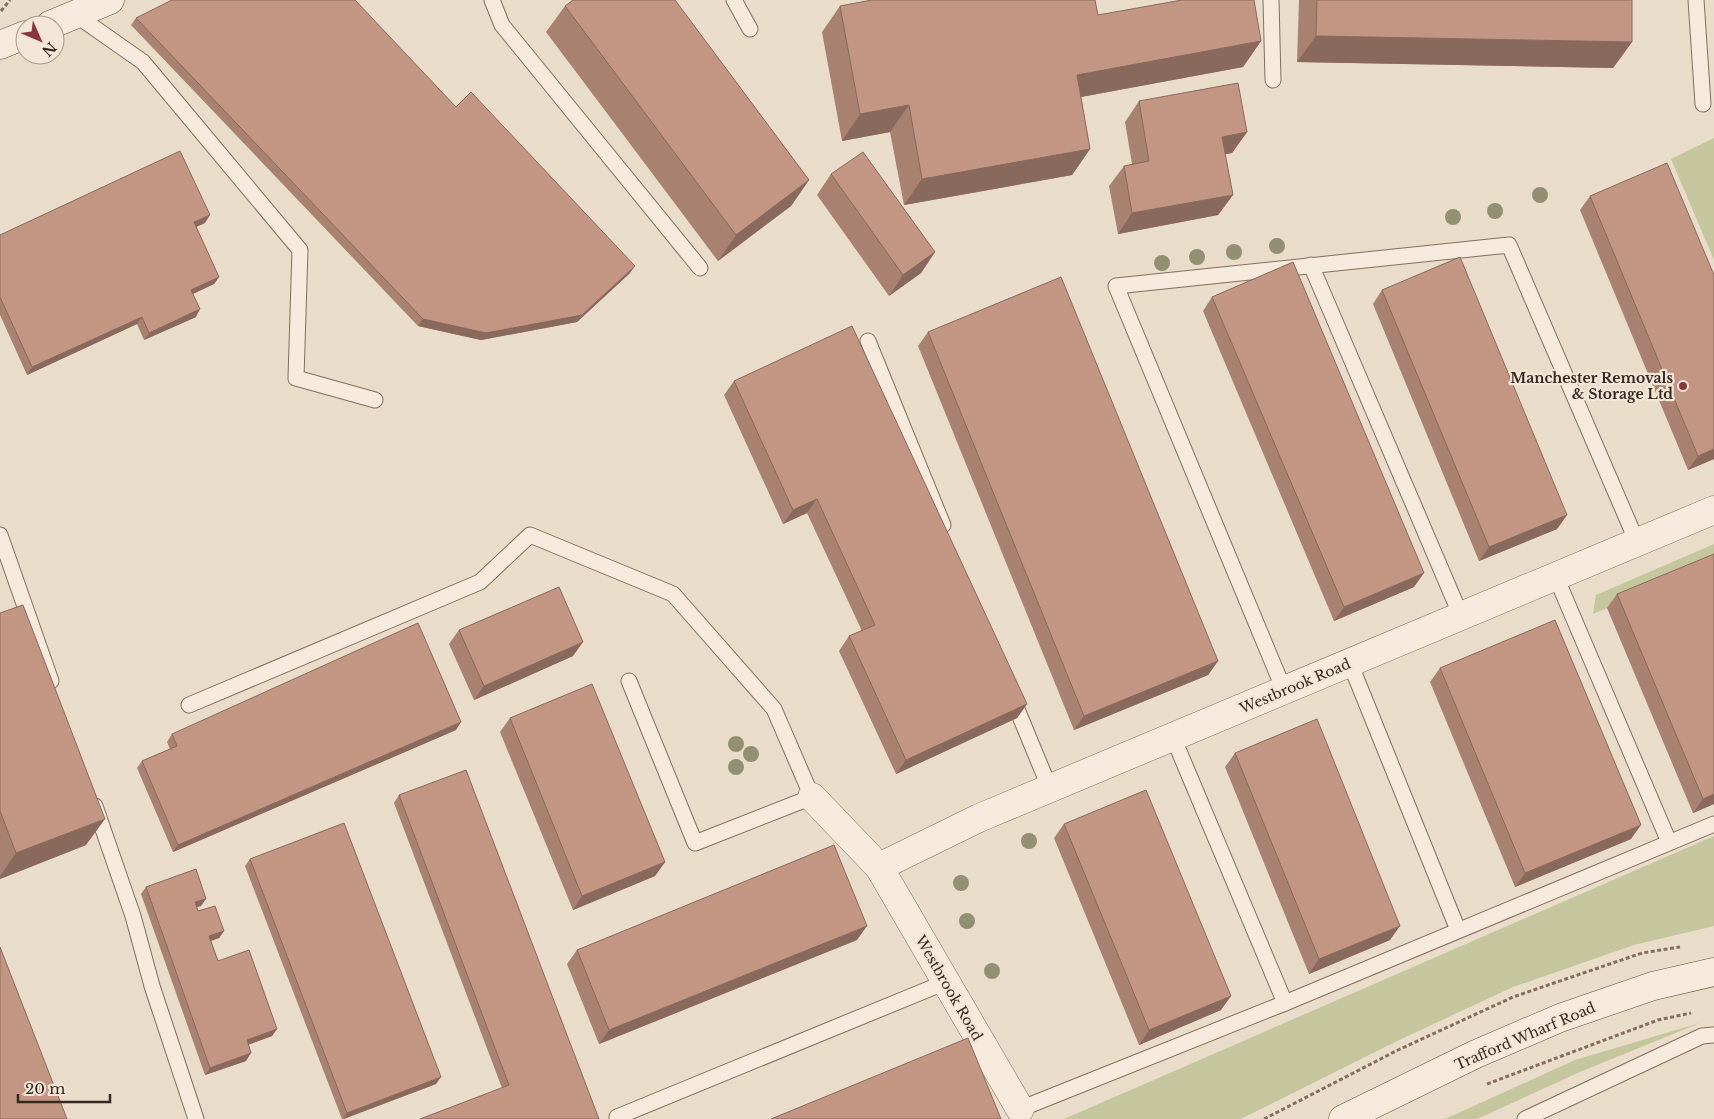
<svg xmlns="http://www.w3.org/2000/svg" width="1714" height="1119" viewBox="0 0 1714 1119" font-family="'Libre Baskerville',serif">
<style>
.green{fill:#c6c69e}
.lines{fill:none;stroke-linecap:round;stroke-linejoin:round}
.lane-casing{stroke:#836e5f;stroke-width:17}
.street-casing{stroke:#836e5f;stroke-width:29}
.secondary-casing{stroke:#655042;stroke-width:29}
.path{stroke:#836e5f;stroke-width:3;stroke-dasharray:4 2.5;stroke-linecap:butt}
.lane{stroke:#f5eadb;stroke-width:15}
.street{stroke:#f5eadb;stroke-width:28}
.secondary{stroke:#f5eadb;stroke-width:28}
.tree{fill:#928f72}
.wall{fill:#a88171}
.shaded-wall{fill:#88695c}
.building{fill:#c39683;stroke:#88695c}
.poi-dot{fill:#8b3741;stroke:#f2e7d7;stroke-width:2}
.labels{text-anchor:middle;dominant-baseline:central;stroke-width:4.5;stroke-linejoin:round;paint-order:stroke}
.poi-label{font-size:14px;font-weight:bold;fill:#362921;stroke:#f2e7d7;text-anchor:end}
.street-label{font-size:14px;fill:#362921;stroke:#f2e7d7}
</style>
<rect width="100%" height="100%" fill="#e9dcc9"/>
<!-- green -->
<g class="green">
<path d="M1714,138v122l-43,-101z"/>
<path d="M1714,544v20l-121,50 3,-19z"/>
<path d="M1714,836v90l-80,19 -121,42 -118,55 -154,77h-177z"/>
<path d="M1700,1023l-120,49 -103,47h-32l130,-59z"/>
</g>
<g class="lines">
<!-- lane casing -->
<g class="lane-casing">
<g id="lane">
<path d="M492,0l10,25 198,243"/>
<path d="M734,0l16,29"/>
<path d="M1271,0l2,80"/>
<path d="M1696,0l7,104"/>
<path d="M76,15l67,47 157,188 -4,128 79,22"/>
<path d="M1311,265l150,351"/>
<path d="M868,341l75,184"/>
<path d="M0,535l51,146"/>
<path d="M1556,577l113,265"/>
<path d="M1350,663l108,267"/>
<path d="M1284,690l-168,-404 393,-41 128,297"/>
<path d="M1012,697l38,92"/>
<path d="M189,705l291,-123 50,-47 143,59 101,115 38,88 -117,46 -66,-162"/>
<path d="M1173,737l112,266"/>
<path d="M95,806l38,110 19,70 44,133"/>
<path d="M1020,1109l265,-106 429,-179"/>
<path d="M617,1117l329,-135"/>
<path d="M1525,1119l177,-83 12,-1"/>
</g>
</g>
<!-- street casing -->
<g class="street-casing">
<g id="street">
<path d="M812,797l67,70 141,242"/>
<path d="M879,867l100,-49 735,-308"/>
</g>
</g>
<!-- secondary casing -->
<g class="secondary-casing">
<g id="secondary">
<path d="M50,25l60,-25"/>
<path d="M0,45l25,-10"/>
<path d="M1343,1119l133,-65 84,-36 93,-32 61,-14"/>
</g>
</g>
<!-- path -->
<g class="path">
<path d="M1,11l9,-11"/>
<path d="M1487,1084l171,-64 33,-7"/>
<path d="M1264,1119l134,-69 115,-53 129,-44 38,-6"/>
</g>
<!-- lane -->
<use href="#lane" class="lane"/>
<!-- street -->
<use href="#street" class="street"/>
<!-- secondary -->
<use href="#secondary" class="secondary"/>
</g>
<!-- trees -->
<g class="tree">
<circle cx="1540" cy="195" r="8"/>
<circle cx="1495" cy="211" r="8"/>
<circle cx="1453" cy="217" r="8"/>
<circle cx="1277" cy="246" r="8"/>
<circle cx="1234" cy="252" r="8"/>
<circle cx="1197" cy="257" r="8"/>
<circle cx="1162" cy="263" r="8"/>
<circle cx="736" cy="744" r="8"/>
<circle cx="751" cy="754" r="8"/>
<circle cx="736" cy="767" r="8"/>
<circle cx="1029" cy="841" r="8"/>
<circle cx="961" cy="883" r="8"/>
<circle cx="967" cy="921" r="8"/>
<circle cx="992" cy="971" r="8"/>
</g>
<!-- wall -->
<g class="wall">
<path d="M1299,0h333v42l-19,26 -316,-6z"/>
<path d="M565,6l244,174 -18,26 -73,55 -172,-229z"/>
<path d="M840,6l258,9 163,26 -18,26 -162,30 9,52 -18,26 -168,30 -14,-73 -48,9 -20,-109z"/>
<path d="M136,18l494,255 -53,49 -96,18 -63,-14 -287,-301z"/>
<path d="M1139,101l108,31 -15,21 -7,1 8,41 -15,20 -100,19 -9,-48 15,-20 8,-2 -7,-42z"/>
<path d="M831,174l104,78 -14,21 -32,23 -72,-101z"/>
<path d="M1590,196l124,263 -26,11 -108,-260z"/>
<path d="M205,223l-9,4 23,50 -5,7 -21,10 3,23 -52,23 -7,-16 -110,51 -27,-60v-80z"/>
<path d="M1382,290l185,225 -10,14 -78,32 -106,-257z"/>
<path d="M1212,297l202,290 -80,34 -131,-310z"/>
<path d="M928,332l290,329 -10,14 -134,55 -156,-384z"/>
<path d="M734,381l293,323 -10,14 -121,56 -57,-123 10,-15 13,-5 -55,-118 -24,11 -59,-129z"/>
<path d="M1617,594l97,210 -21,9 -86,-205z"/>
<path d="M0,613l86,232 -86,34z"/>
<path d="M459,630l114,26 -99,44 -25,-56z"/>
<path d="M1440,668l191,171 -116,48 -85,-205z"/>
<path d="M510,718l155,144 -10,14 -82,34 -73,-178z"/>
<path d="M456,730l-283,122 -36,-84 5,-7 28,-12 -3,-7 5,-8z"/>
<path d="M1235,753l155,187 -81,34 -84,-207z"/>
<path d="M399,795l200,324 -97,-31 -108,-285z"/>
<path d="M1064,824l157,186 -82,35 -85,-207z"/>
<path d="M250,859l186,225 -92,35h-2l-97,-253z"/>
<path d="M146,887l55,19 -4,1 1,4 26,20 -5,7 -8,3 7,20 59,68 -5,7 -24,9 -2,16 -41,14 -64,-181z"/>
<path d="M857,940l-258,104 -32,-80 10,-14z"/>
</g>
<!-- shaded-wall -->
<g class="shaded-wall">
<path d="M1316,36l316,6 -19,26 -316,-6z"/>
<path d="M1261,41l-18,26 -184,34 18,-26z"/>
<path d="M909,105l-19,27 -48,9 18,-27z"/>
<path d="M1247,132l-15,21 -24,4 14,-20z"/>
<path d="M1090,149l-18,26 -168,30 18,-26z"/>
<path d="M809,180l-18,26 -73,55 18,-26z"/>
<path d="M1233,195l-15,20 -100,19 14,-21z"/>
<path d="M210,215l-5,8 -16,7 5,-8z"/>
<path d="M935,252l-14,21 -32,23 14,-21z"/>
<path d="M635,266l-5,7 -53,49 -96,18 -63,-14 5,-7z"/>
<path d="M219,277l-5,7 -28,13 5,-7z"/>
<path d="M200,309l-4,8 -52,23 5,-7z"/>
<path d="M142,317l-5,7 -110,51 5,-8z"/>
<path d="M1714,449v10l-26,11 10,-14z"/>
<path d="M817,499l-10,14 -24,11 10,-14z"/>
<path d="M1567,515l-10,14 -78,32 10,-14z"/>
<path d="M1424,573l-10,14 -80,34 10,-14z"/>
<path d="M583,642l-10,14 -99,44 10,-14z"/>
<path d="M1218,661l-10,14 -134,55 10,-14z"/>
<path d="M1027,704l-10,14 -121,56 10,-14z"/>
<path d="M461,722l-5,8 -283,122 5,-7z"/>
<path d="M1714,794v10l-21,9 10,-14z"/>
<path d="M105,819l-19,26 -86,34v-3l16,-23z"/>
<path d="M1641,825l-10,14 -116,48 10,-14z"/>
<path d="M665,862l-10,14 -82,34 9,-14z"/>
<path d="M206,899l-5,7 -11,3 5,-7z"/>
<path d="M867,926l-10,14 -258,104 10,-14z"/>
<path d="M1400,926l-10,14 -81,34 10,-15z"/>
<path d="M224,931l-5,7 -15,5 5,-7z"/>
<path d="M1231,996l-10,14 -82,35 10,-15z"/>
<path d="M277,1029l-5,7 -30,11 5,-7z"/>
<path d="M251,1053l-5,8 -41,14 5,-7z"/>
<path d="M441,1077l-5,7 -93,35 4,-6z"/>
</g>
<!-- building -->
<g class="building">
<path d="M172,0h183l101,107 15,-15 164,174 -53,49 -96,18 -63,-14 -287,-301z"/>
<path d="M573,0h102l134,180 -73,55 -171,-229z"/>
<path d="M872,0h223l3,15 84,-15h72l7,41 -184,34 13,74 -168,30 -13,-74 -49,9 -20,-108z"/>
<path d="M1317,0h315v42l-316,-6z"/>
<path d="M1238,83l9,49 -25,5 11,58 -101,18 -8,-47 25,-5 -10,-60z"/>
<path d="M180,151l30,64 -16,7 25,55 -28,13 9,19 -51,24 -7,-16 -110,50 -32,-70v-62z"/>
<path d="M863,152l72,100 -32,23 -72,-101z"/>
<path d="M1667,163l47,112v174l-16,7 -108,-260z"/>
<path d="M1460,257l107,258 -78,32 -107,-257z"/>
<path d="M1293,262l131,311 -80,34 -132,-310z"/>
<path d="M1061,277l157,384 -134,55 -156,-384z"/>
<path d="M852,326l175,378 -121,56 -57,-124 26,-11 -58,-126 -24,11 -59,-129z"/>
<path d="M1714,554v240l-11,5 -86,-205z"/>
<path d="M559,587l24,55 -99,44 -25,-56z"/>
<path d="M23,605l82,214 -89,34 -16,-42v-198z"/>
<path d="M1555,620l86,205 -116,48 -85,-205z"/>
<path d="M418,623l43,99 -283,123 -36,-84 35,-15 -5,-12z"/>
<path d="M592,684l73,178 -83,34 -72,-178z"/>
<path d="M1317,719l83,207 -81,33 -84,-206z"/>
<path d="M466,770l133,349h-179l89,-34 -110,-290z"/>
<path d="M1146,790l85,206 -82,34 -85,-206z"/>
<path d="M344,823l97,254 -94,36 -97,-254z"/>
<path d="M834,845l33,81 -258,104 -32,-80z"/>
<path d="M196,869l10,30 -11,3 3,9 17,-5 9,25 -15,5 9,25 31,-11 28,79 -30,11 4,13 -41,15 -64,-181z"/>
<path d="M0,947l67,172h-67z"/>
<path d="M968,1038l33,81h-230z"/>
</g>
<!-- markers -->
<circle class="poi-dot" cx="1683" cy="386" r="5"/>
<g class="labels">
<!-- poi labels -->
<g class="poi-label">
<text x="1673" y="378">Manchester Removals<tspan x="1673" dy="16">&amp; Storage Ltd</tspan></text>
</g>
<!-- street labels -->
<g class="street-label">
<text transform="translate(1295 686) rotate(-23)">Westbrook Road</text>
<text transform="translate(949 988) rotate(60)">Westbrook Road</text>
<text transform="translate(1525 1036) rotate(-23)">Trafford Wharf Road</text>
</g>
</g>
<!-- north arrow -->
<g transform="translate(40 40) rotate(135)"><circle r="24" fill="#f2e7d7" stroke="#a79b8e"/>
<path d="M0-4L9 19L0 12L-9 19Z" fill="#8b3741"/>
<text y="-8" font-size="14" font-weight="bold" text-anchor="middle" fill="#362921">N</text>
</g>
<!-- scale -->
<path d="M18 1094v8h92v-8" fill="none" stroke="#362921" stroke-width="2.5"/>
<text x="25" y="1094" font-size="15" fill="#362921" stroke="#f2e7d7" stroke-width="4" paint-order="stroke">20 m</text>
</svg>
